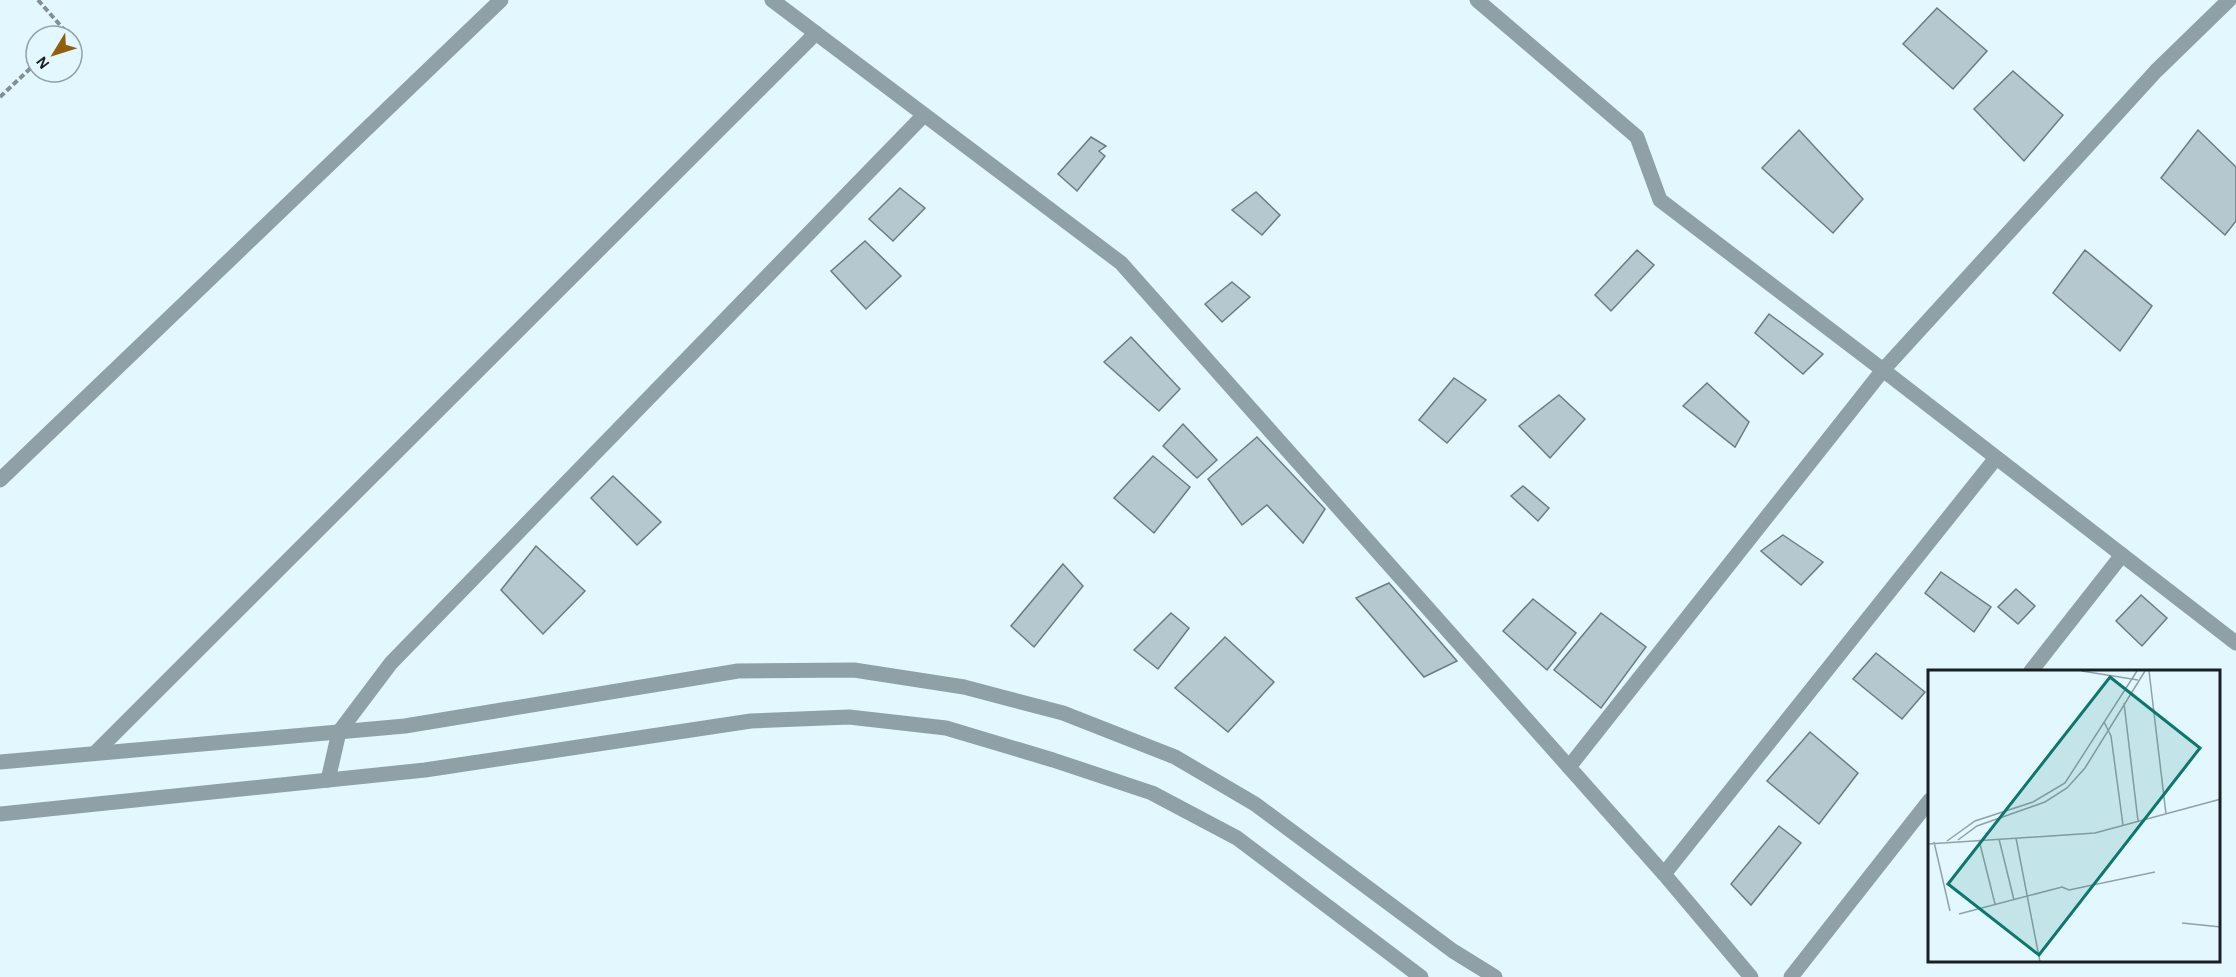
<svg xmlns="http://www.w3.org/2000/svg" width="2236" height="977" viewBox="0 0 2236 977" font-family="'Alegreya Sans',sans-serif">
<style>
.building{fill:#b5c8cf;stroke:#6b7d83;stroke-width:1.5}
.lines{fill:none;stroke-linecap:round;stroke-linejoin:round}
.path{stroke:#828f94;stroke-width:4;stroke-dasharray:6 3;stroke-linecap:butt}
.minor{stroke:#8fa1a7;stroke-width:15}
.tertiary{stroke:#8fa1a7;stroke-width:15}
.inset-road{fill:none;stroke:#92a1a6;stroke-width:1.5}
.view{fill:#0f766e;fill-opacity:0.15;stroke:#0f766e;stroke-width:3}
.inset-edge{fill:none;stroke:#181f21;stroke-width:3}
</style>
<rect width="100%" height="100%" fill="#e3f7fe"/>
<!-- building -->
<g class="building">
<path d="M1937,8l50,43 -34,38 -50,-45z"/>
<path d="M2013,71l50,44 -39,46 -50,-52z"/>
<path d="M1799,130l64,69 -30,34 -71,-65z"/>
<path d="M2198,130l38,37v54l-11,14 -64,-57z"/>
<path d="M1091,137l15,9 -7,5 6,5 -28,35 -19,-17z"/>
<path d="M900,188l25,20 -32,33 -24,-22z"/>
<path d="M1256,192l24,23 -18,20 -30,-25z"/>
<path d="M865,241l36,35 -35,33 -35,-38z"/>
<path d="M1637,250l17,15 -43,46 -16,-16z"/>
<path d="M2085,250l67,56 -32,45 -67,-58z"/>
<path d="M1232,282l18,15 -28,25 -17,-18z"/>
<path d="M1769,314l54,40 -20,20 -48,-41z"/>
<path d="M1131,337l49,52 -21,22 -55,-49z"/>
<path d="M1454,378l32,22 -39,43 -28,-23z"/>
<path d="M1707,383l42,39 -14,25 -52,-41z"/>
<path d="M1559,395l26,24 -35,39 -31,-32z"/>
<path d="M1183,424l34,36 -20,18 -34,-32z"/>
<path d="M1257,437l68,72 -22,34 -36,-38 -25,20 -34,-46z"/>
<path d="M1153,456l37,31 -36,46 -40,-35z"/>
<path d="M613,476l48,46 -24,23 -46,-47z"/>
<path d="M1523,486l26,22 -11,13 -27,-25z"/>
<path d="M1783,535l40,27 -22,23 -40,-34z"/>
<path d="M536,546l49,45 -42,43 -42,-44z"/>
<path d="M1063,564l20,22 -49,61 -23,-21z"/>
<path d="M1941,572l50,35 -17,25 -49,-39z"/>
<path d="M1389,583l68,78 -33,16 -68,-79z"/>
<path d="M2016,589l19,17 -17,18 -20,-17z"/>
<path d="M2141,595l26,23 -25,28 -26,-25z"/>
<path d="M1533,599l43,34 -29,37 -44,-39z"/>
<path d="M1171,613l18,15 -31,41 -24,-19z"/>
<path d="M1601,613l45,34 -45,61 -47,-38z"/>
<path d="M1225,637l49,45 -46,50 -53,-44z"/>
<path d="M1876,653l49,39 -23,27 -49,-40z"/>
<path d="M1810,732l48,41 -39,51 -52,-43z"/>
<path d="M1779,826l22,17 -50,62 -20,-21z"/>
</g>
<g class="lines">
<!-- path -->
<g class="path">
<path d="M38,0l29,33 -3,3"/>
<path d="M0,97l36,-34"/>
</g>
<!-- minor -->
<g class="minor">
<path d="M1477,0l160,137 23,63 223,170 353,273"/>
<path d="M0,480l501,-480"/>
<path d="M2031,671l91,-116"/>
<path d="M95,753l721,-720"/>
<path d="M1569,767l314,-397 273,-299 73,-71"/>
<path d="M328,780l11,-48 52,-69 533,-548"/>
<path d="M1664,874l332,-416"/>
<path d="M1791,977l139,-177"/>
</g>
<!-- tertiary -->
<g class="tertiary">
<path d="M772,0l349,263 543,611 87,103"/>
<path d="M0,762l405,-36 333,-55 116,-1 110,17 99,26 112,44 80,47 198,147 42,26"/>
<path d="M0,814l425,-44 326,-49 98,-4 97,11 107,32 99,33 85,45 184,139"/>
</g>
</g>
<!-- overview -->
<g transform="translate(1928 670)">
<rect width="292" height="292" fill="#e3f7fe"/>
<path class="inset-road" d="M154,1l56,9M221,1l17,143M196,33l14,118M176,52l7,14 12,89M88,168l24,124M71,169l15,61M30,170l19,-14 68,-24 22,-14 18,-20 60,-97M51,170l16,64M19,171l28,-20 58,-19 32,-19 72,-112M6,172l16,69M0,174l167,-11 126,-34M31,244l103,-27 7,3 86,-18M254,253l39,4"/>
<path class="view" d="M182,7l90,71 -161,207 -91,-71z"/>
<rect width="292" height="292" class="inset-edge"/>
</g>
<!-- north arrow -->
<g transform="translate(54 54) rotate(232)"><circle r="28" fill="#e3f7fe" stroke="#92a1a6" stroke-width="1.5"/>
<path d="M0-4.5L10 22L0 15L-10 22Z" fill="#91600e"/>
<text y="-9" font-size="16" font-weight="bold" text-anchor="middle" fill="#181f21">N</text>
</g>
</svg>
